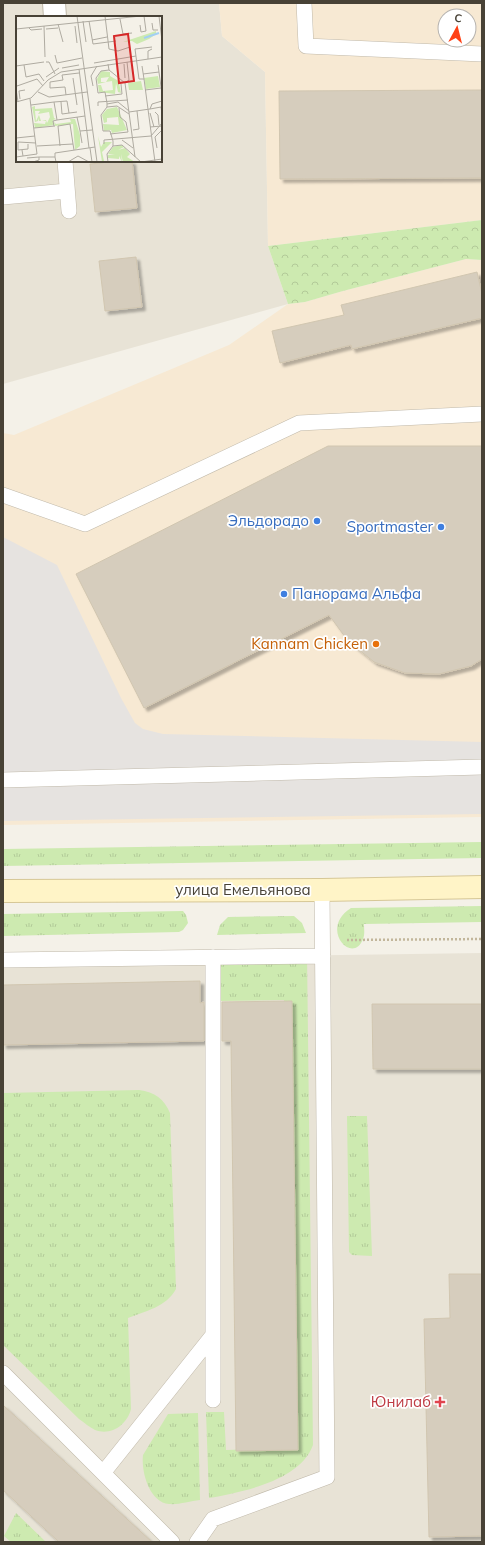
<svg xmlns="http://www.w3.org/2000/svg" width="485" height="1545" viewBox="0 0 485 1545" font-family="Mulish,sans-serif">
  <defs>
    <pattern id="grass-tufts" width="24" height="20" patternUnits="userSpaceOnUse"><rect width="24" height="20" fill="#cdeab0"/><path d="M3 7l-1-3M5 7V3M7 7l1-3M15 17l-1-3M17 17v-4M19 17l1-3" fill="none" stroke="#b2ca98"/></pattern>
    <pattern id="forest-crowns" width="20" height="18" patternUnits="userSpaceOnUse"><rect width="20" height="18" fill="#cdeab0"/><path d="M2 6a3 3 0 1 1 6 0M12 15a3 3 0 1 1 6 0" fill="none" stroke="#b2ca98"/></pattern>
    <filter id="shadow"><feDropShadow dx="3.5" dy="3.5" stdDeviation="1" flood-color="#0004"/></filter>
  </defs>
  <rect width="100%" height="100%" fill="#f4f1e8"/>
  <path fill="#e8e3d6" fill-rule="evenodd" d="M3,3H219L222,36L265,72L268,246L288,304L3,384ZM17,17H161V161H17Z
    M482,953V1542H3V960Z"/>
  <path fill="#f7e9d3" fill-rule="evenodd" d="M219,3H482V220L268,246L265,72L222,36ZM445,16H469V40H445Z
    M466,259L482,260V817L3,825V433L14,435L229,345L288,304L305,302L343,291Z"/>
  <path fill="url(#grass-tufts)" d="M482,842V858L3,866V849Z
    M482,906V922L364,924C364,928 365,935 363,939C353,966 318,929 351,908Z
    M183,911L186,915L188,923L183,930L179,932L3,936V914Z
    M294,916L302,923L306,933L217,935L220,925L228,917Z
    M307,953L313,1445C300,1481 242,1492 209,1498L206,1412H224L226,1450L293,1448L284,1000L219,1001L217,956Z
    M139,1090C155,1092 164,1099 170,1113L176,1289C166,1307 146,1311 128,1318L131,1409C127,1425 111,1436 95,1430C89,1427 85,1423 79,1419L3,1345V1093Z
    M347,1116H367L372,1256L352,1255L349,1252Z
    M198,1413L200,1500C190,1501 178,1505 169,1504C149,1502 141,1471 143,1455L168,1414Z
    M16,1513L46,1542H11L4,1536Z"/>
  <path fill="url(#forest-crowns)" d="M482,220V260L466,259L343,291L305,302L288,304L268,246Z"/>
  <path fill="#e6e3e0" d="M3,537L57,565L121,698L135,723L143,729L163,734L482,742V814L3,821Z"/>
  <path fill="#d6cdbd" stroke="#d1c6b0" filter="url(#shadow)" d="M482,90V178L280,179L279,91Z
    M119,161H132L137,208L95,212L90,164Z
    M136,257L142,307L105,311L99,261Z
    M477,272L482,294V318L352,349L351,345L280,363L272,331L344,315L341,305Z
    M328,446H482V659L471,666L439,674L405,673L374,662L348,641L329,615L144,708L76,574Z
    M200,981V1003L204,1002V1041L3,1045V985Z
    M292,1001L298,1450L236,1451L231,1041H222V1002Z
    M372,1004H482V1069H373Z
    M449,1274H482V1536L429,1537L424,1319L450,1318Z
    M3,1405L152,1542H59L3,1490Z"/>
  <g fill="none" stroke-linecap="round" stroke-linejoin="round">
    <g stroke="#c0b9aa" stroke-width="16">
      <path id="lane" d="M304,3L306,46L482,54
        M65,161L69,211
        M3,197L67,191
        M3,495L85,524L299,423L482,414
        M3,780L482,767
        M3,960L323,956
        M3,1373L172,1542
        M213,1400V957
        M103,1473L213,1335
        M197,1542L213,1519L327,1477L322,890"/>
    </g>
    <g stroke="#c0b9aa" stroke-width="24">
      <path id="street" d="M54,3L55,17"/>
    </g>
    <g stroke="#d6c797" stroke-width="24">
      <path id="secondary" d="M3,891L322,890L482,887"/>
    </g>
    <path stroke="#c2b69b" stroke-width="2.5" stroke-dasharray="2 2" stroke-linecap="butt" d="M347,940L482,939"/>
    <use href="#lane" stroke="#fff" stroke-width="15"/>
    <use href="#street" stroke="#fff" stroke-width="22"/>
    <use href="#secondary" stroke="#fff4c7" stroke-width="22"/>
  </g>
  <g fill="#3f7fe0" stroke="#fff" stroke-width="1.5">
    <circle cx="317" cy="521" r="4"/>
    <circle cx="441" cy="527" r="4"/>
    <circle cx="284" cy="594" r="4"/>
  </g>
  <circle fill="#e8710a" stroke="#fff" stroke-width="1.5" cx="376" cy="644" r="4"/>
  <path fill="#e0444e" stroke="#fff" stroke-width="1.5" d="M438 1396h4v4h4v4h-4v4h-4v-4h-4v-4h4z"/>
  <g text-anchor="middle" stroke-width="3.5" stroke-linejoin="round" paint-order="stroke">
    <g font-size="15" fill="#366cbe" stroke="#fff" text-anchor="end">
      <text x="309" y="526">Эльдорадо</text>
      <text x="433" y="532">Sportmaster</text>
      <text x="292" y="599" text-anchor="start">Панорама Альфа</text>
    </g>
    <g font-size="15" fill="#c56008" stroke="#fff" text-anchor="end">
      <text x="368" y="649">Kannam Chicken</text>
    </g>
    <g font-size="15" fill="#484236" stroke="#fff">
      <text x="243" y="895">улица Емельянова</text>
    </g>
    <g font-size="15" fill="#be3a42" stroke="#fff" text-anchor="end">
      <text x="431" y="1407">Юнилаб</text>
    </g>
  </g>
  <g transform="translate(16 16)">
    <rect width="146" height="146" fill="#f4f1e8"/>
    <path d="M85,55L94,56V60L106,67H103L105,77L102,76L100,67L99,78L83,76L82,69H85L87,75L97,74L96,65L90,66L93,61L85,62V66H90L82,68L81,63ZM19,90V93L36,92L38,102L40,103L37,104L38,109L19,112L18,107L29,108L30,105H26L30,104L31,107L34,101L33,96L22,98L24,95H19L20,105L23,99L25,105H23L22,102V105L19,106L16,91ZM101,91L111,114L96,117L95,114L88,115L87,108L103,109L102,101L91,102V106L88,107L86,99L91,93ZM54,103H59L64,119V130L59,134L57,108L39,110L38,106L40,108L55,106ZM82,120L85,131L88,126H96L86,136L88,145L86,146ZM105,129L108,131L102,134L109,132L114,138L111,141L119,146H107L105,138L106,146L103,140V143L92,142V139L99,138H92L97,131Z" fill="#cdeab0"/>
    <path d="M140,15V18L133,23L121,28L116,25L107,26ZM142,60L144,71L130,73L128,62Z" fill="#cdeab0"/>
    <path d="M125,65L127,74H113L112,67Z" fill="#cdeab0"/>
    <path fill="none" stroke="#a3cff3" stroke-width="2" d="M128,22L143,17"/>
    <path fill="none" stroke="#afaba1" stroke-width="1" d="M61,0L81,146M89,0L93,33L102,35L114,31M143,0L146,25M104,3L107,18L116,17M67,5L70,26M73,5L77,28L100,25M136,7L137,14H142M42,8L47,26M124,9L125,16L130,15L128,0M28,10L29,41M59,10L61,27M13,12L15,14L26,13M0,13L125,0M30,13L42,12M76,24L91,21M136,31L119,33L123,63H128L139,146M39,39L41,47L66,42M132,43V35L136,33M30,46H33L39,58M78,47L120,40M92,48L93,54L85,55L80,62L82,77L89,76L91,87V91L85,99L87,115H94L97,125V130L91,138L92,146M108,48L109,62M8,49L10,61L23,58L28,65M142,49L146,78M0,50L28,46M126,50L128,63M46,52L63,49M63,53L73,132M93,54L109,67L119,141M127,58L143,56M30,61L43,52M57,62L61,89M0,67L1,70L21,63L27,70M109,67L113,64L111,46M77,70L75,60L81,50M0,73L2,86M129,74L145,72M22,76L33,81L71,76M50,79L49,71L34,72V66L47,64L46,59L63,57M89,80L106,78L105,68M4,83L3,75L9,74M0,86L15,82L32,64L45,56L146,41M38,86L51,85L53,97M45,86L46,98L61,96M91,88L102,86L113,95M15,89L38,86L41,104L37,105L38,110M82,90V86L112,84M91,91L101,90L113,98M134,93L145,91L146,98M113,96L134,93L136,88L146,85M134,97L138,111M141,98L139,96L142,99L143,109M61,101L64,115L76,114M41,104L69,100M134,111L146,110M18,112L39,110M117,114L123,113L121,95M64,115L66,127M94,118L112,116L110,106L104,101L103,92M0,122L19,120M106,124L117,132M12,128V133L2,134V126L20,127M88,128V124L135,120L146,107M21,130L57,128L58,134M44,130L42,110L54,108L57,128M97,130L106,129L125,146L146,143M74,132L76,146M141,132L139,121L146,114M7,140L21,138L14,83M0,141L7,140L6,134M39,141V137L79,131M11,142L23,141M17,146L23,144V141H39L40,146M52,146L62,140L73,146"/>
    <path fill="#d62828" fill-opacity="0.15" stroke="#d62828" stroke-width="2" d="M112,18L118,65L103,67L98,20Z"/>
    <rect width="146" height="146" fill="none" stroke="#484236" stroke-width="2"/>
  </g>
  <rect width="485" height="1545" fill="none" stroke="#484236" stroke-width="8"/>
  <g transform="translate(457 28) rotate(7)"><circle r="19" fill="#ffffff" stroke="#b6b3af"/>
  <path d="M0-3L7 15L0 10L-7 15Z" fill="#ff4014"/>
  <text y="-6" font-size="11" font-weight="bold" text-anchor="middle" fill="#484236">С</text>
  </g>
</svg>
